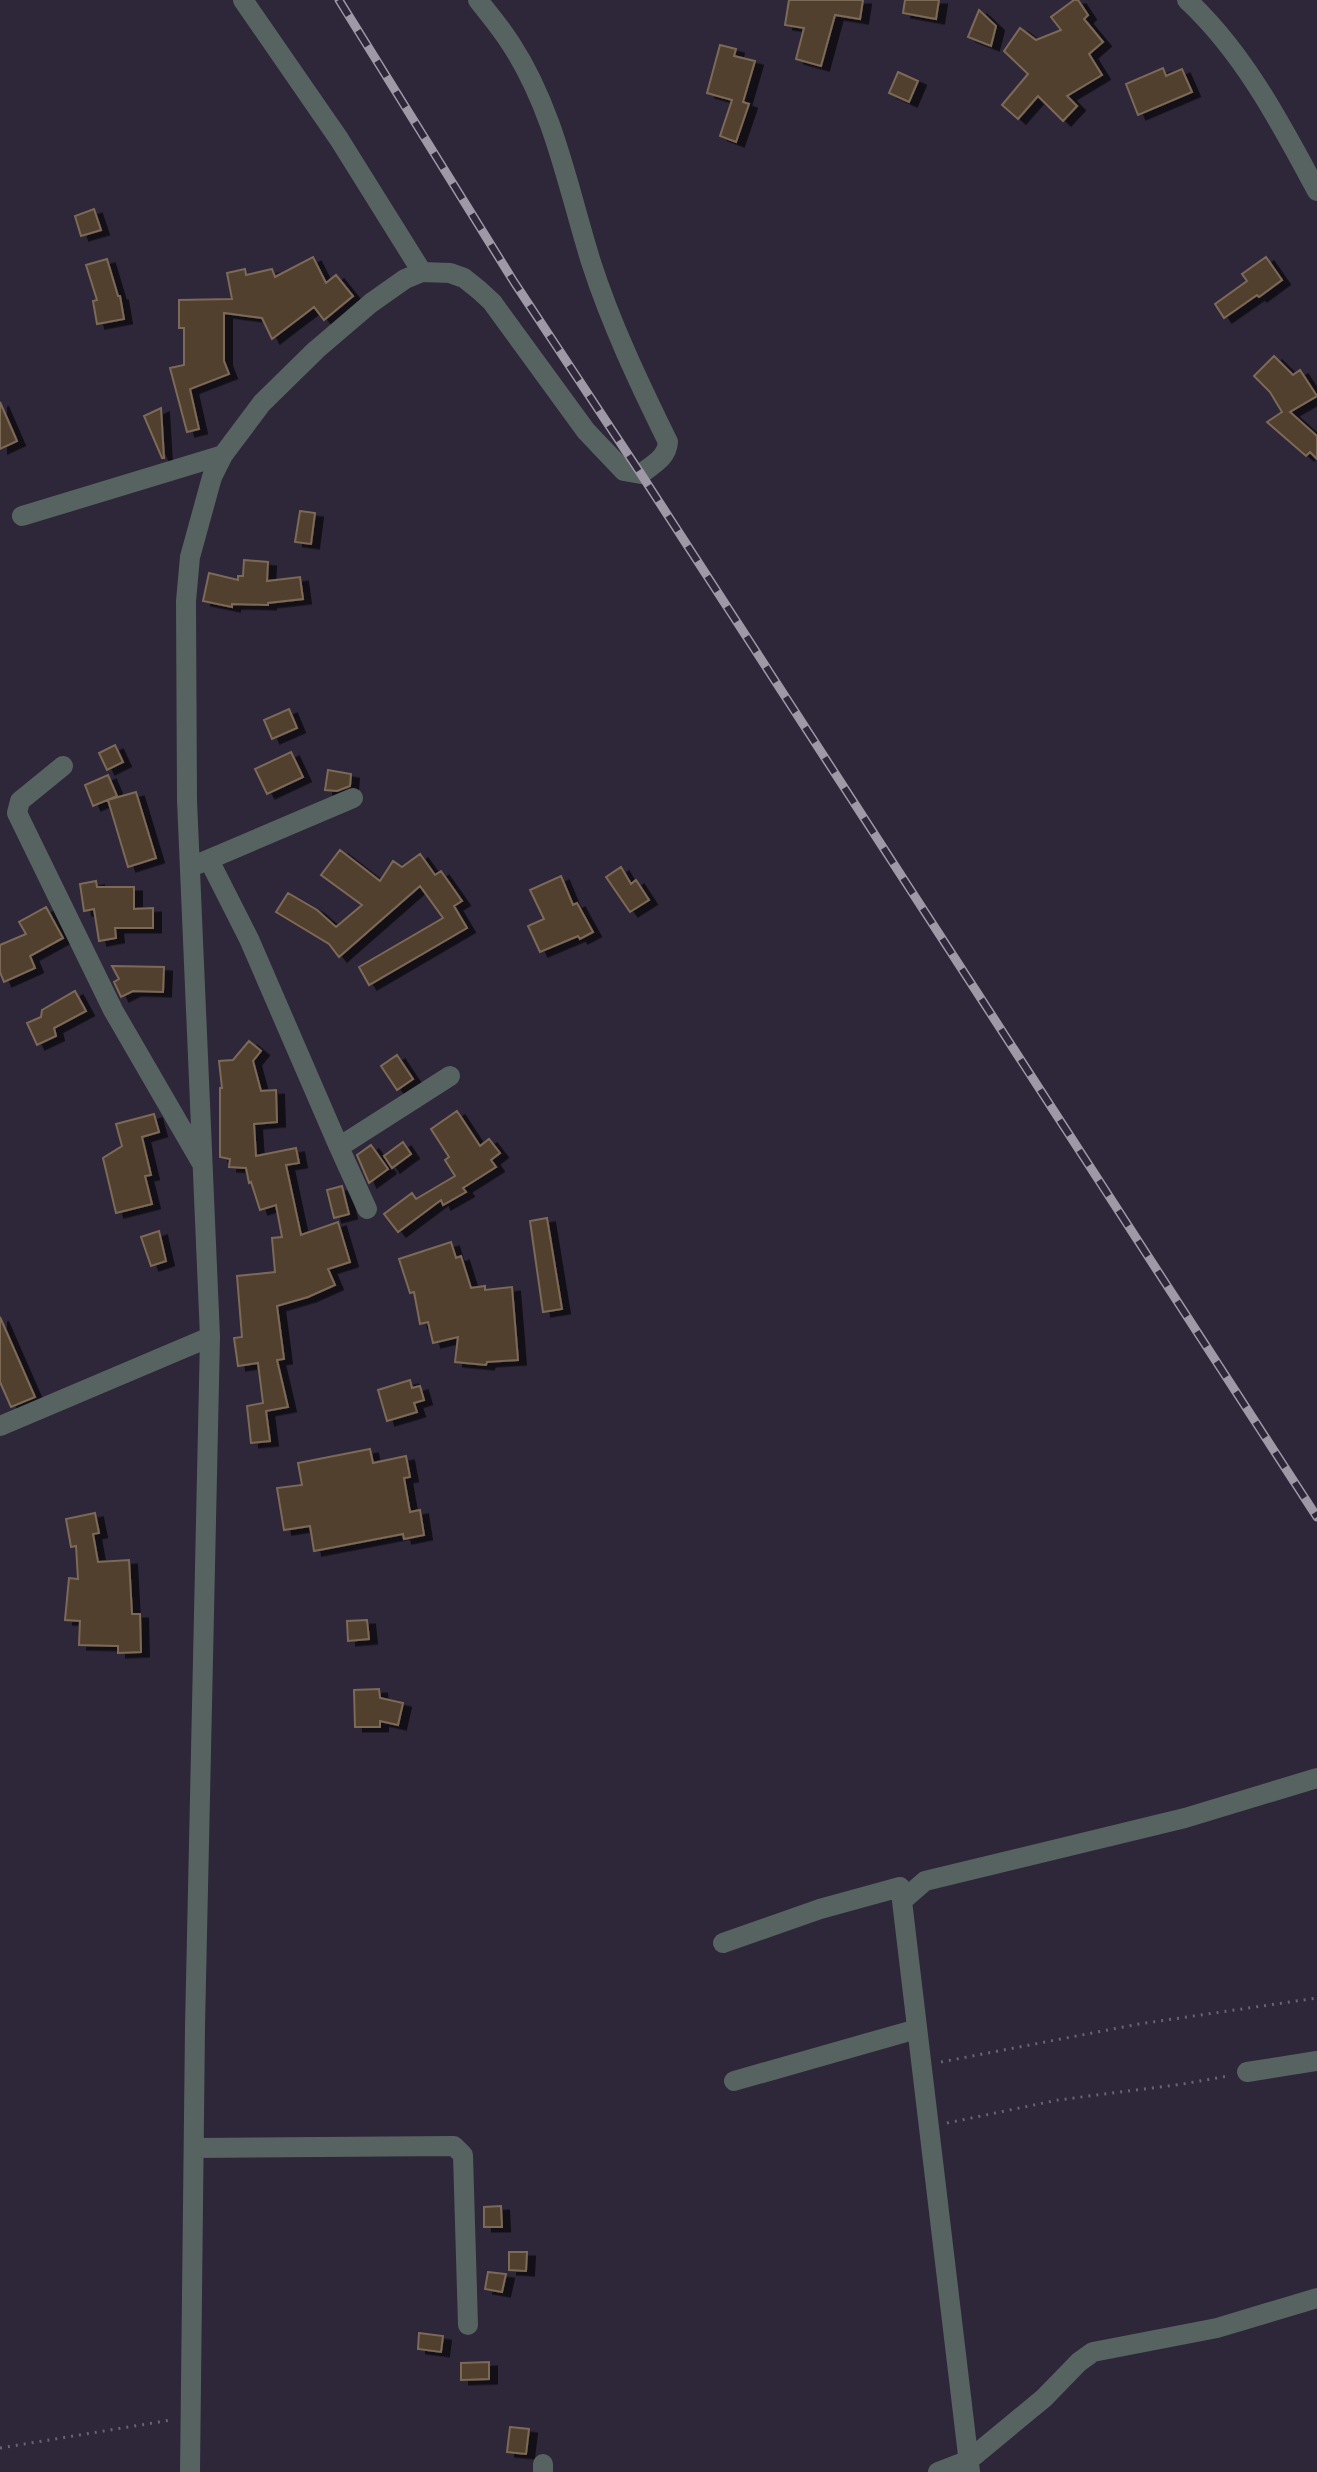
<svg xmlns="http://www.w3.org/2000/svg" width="1317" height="2472" viewBox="0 0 1317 2472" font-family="'Noto Serif',serif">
  <defs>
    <filter id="shadow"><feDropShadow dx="8" dy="4.5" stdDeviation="0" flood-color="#0009"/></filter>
  </defs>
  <rect width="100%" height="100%" fill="#2e2639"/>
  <path fill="#513f2e" stroke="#7c6957" stroke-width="2" filter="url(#shadow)" d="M789,0H863L860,19L835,15L821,66L796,59L804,28L785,25Z
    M905,0H939L936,19L903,13Z
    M1074,0H1078L1088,15L1084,19L1103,42L1089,54L1102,75L1067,96L1077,106L1063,121L1038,96L1018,119L1002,105L1028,74L1004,51L1020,28L1036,40L1061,30L1051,17Z
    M979,10L996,26L991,46L968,37Z
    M720,45L736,49L734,56L755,61L743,102L749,104L736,142L720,136L732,100L707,93Z
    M1163,68L1166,76L1182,69L1192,92L1138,115L1126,84Z
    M898,72L918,81L909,102L889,93Z
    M94,209L101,230L81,236L75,216Z
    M313,257L326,283L336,275L353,296L324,320L314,307L272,339L262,318L224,313V361L229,374L190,389L199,429L187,432L170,368L184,365V328H179V300L232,299L227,273L245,269L246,275L272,269L275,277Z
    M1266,257L1282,280L1259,297L1257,295L1224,318L1215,304L1247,281L1242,274Z
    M107,259L118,296H120L124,319L97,324L93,301L97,300L86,265Z
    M1274,356L1293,375L1300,370L1317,396L1290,412L1317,436V459L1310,452L1306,456L1267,422L1282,412L1270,392L1254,376Z
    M0,402L17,441L0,449Z
    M161,408L164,458H162L144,416Z
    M300,511L315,513L311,544L295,542Z
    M244,560L268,562L267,581L300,577L303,599L268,603V605L232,604V607L203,601L209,573L238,580V576H243Z
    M289,709L297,728L272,739L264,720Z
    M115,745L123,762L107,770L99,753Z
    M291,752L303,777L267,794L255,769Z
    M328,770L351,774L350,786L337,791L325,790Z
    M108,775L117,796L93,806L85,785Z
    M136,792L156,858L128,867L108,800Z
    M340,850L380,881L393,861L402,867L420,854L435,875L441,871L462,901L454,906L467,928L369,985L359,967L443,918L420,886L339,957L329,944L276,912L288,893L317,910L336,927L362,905L321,875Z
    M621,867L631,884L636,880L649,900L630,912L606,877Z
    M561,876L573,905L577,903L593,932L580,939L578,936L540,952L528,926L544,919L530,890Z
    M96,881L97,887H134V909L153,908V928H115L116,938L99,941L94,909L84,911L80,884Z
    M46,907L63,938L30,956L35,968L4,982L0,972V945L26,934L19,922Z
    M112,966L164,967L163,992L133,991L121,997L114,982L119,979Z
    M75,991L86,1011L54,1028L56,1036L37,1045L27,1023L41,1017L42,1010Z
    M249,1041L261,1051L253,1061L261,1091L276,1090L277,1122L254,1124L256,1156L296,1148L299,1163L286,1165L301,1235L338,1222L350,1262L328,1269L335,1285L308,1297L277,1306L284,1359L277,1360L288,1407L266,1411L270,1441L251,1443L247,1406L263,1403L258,1363L238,1366L234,1338L242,1337L237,1276L275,1272L272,1238L282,1237L276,1205L260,1210L251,1182L249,1183L246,1168L229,1167L230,1159L220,1157V1088H222L219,1061L233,1060Z
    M397,1055L413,1079L397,1090L381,1066Z
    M457,1111L480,1146L489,1139L500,1153L491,1160L496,1167L463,1188L466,1192L443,1205L441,1200L398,1232L384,1214L412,1193L416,1199L455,1176L445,1160L449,1157L431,1129Z
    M154,1114L159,1132L142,1137L151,1175L145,1176L152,1204L116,1213L103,1158L122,1146L116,1124Z
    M403,1142L411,1154L392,1168L384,1156Z
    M371,1145L388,1169L369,1183L357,1155Z
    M342,1186L349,1214L334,1218L327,1190Z
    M547,1218L562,1309L543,1312L530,1221Z
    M159,1231L166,1261L151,1266L141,1237Z
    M451,1242L456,1258L461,1256L471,1288L485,1286V1290L512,1287L518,1360L487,1362L486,1365L455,1362L458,1337L433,1343L428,1322L420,1324L414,1292L410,1293L399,1259Z
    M0,1317L35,1397L11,1407L0,1382Z
    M410,1380L412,1388L420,1386L424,1400L414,1403L417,1412L387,1421L378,1390Z
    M370,1449L373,1463L406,1456L410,1477L404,1478L410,1512L420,1510L424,1535L404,1539L403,1534L314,1551L310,1526L284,1530L277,1488L302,1485L298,1463Z
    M95,1513L99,1533L93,1534L98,1562L129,1560L132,1614H140L141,1652L118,1653V1646L79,1645L80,1621L65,1620L69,1578L78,1579L76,1546L71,1547L66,1519Z
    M367,1620L369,1639L348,1641L347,1621Z
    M379,1689L380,1698L403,1703L398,1725L380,1721V1727H355L354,1690Z
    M501,2206L502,2227H484V2207Z
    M509,2252H527L526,2271L509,2270Z
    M488,2272L506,2274L502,2292L485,2289Z
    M419,2333L443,2336L441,2352L418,2349Z
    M489,2362V2379L461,2380V2363Z
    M510,2427L529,2429L526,2454L507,2452Z"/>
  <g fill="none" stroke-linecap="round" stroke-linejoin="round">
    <path stroke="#6a6374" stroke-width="3" stroke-dasharray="2 6" stroke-linecap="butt" d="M941,2062L1139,2024L1317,1998
      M947,2123L1058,2100L1183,2084L1228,2076
      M0,2448L171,2420"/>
    <path stroke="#566360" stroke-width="20" d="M243,0L339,139L422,272
      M1187,0C1244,53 1281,124 1317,191
      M22,516L223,455
      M63,766L20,801L17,813L113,1010L201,1162
      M209,860L249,939L339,1147L450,1076
      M198,864L353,798
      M339,1147L367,1209
      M0,1426L210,1337
      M902,1901L970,2472
      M723,1943L820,1909L900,1887L902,1901L925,1881L1185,1818L1317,1778
      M1247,2072L1317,2061
      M734,2081L917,2029
      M194,2148L454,2146L463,2155L468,2325
      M543,2464V2472
      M190,2472L195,2027L210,1337L187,800L186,601L190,557L212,477L223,455L262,403L316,350L371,303L405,279L422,272L450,273L464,278L479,290L492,302L586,431L624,471L641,474C653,464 667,458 668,442C639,383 611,324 591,262C568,188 554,110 511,44C501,28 489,14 478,0
      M938,2472L969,2460L1044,2398L1079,2362L1093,2352L1217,2328L1317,2298"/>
    <g stroke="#9e98a7" stroke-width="9">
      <path id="rail" d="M339,0L514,282L641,474L1317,1517"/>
    </g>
    <use href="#rail" stroke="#2e2639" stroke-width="6" stroke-dasharray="18" stroke-linecap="butt"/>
  </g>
</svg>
